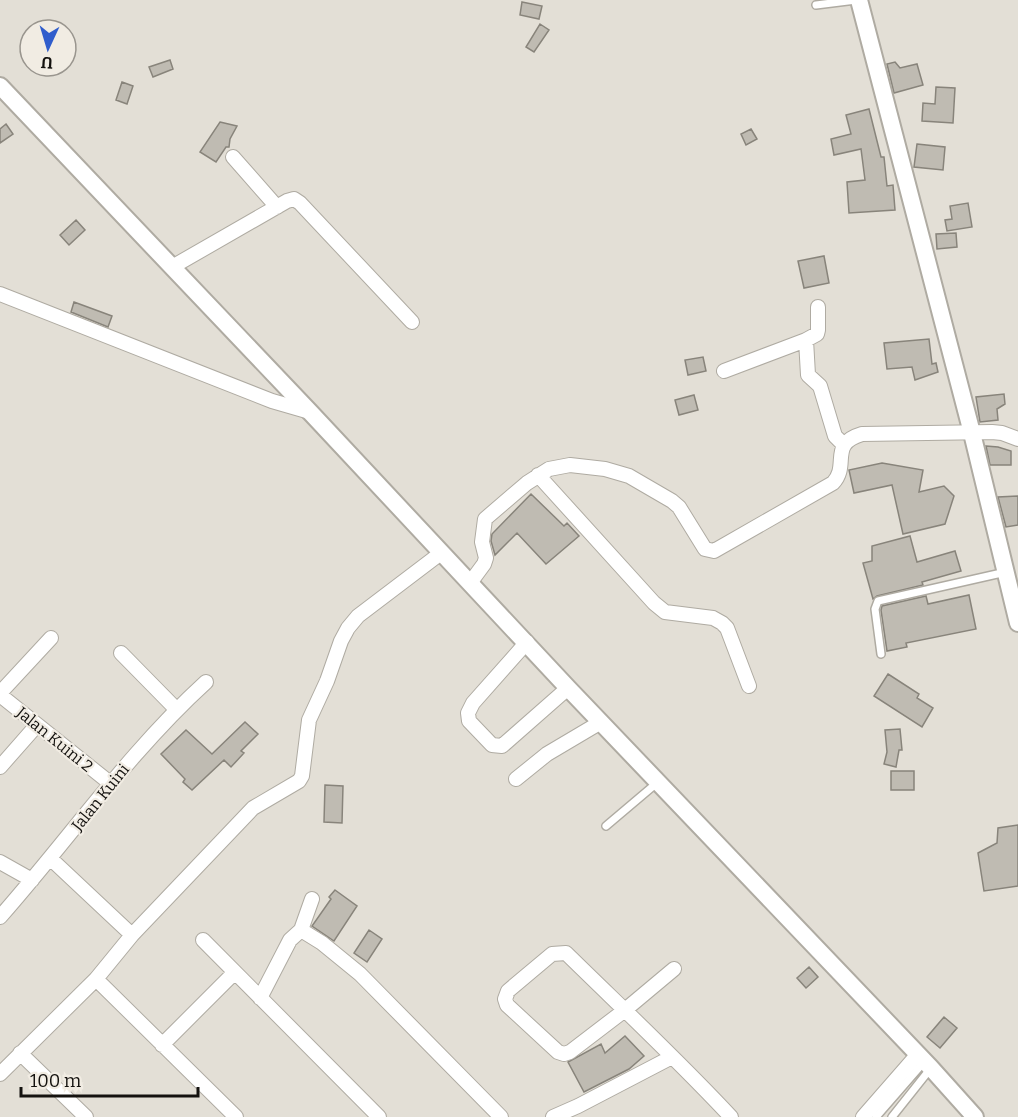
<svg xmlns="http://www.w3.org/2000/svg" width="1018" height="1117" viewBox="0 0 1018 1117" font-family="Bitter,serif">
  <rect width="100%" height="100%" fill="#e3dfd6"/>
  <path fill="#bfbbb2" stroke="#88847b" stroke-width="1.5" d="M522,2L542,6L539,19L520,15Z
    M540,24L549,30L534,52L526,47Z
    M170,60L173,69L153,77L149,67Z
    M895,62L900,68L917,64L923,85L894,93L887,64Z
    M122,82L133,86L127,104L116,100Z
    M936,87L955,88L953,123L922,121L923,103L935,104Z
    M869,109L881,157H884L887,186L893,185L895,210L849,213L847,182L865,180L861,149L834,155L831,139L851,134L846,115Z
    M220,122L237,126L230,139L229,147H226L216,162L200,152Z
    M6,124L13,134L0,143V129Z
    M751,129L757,139L746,145L741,134Z
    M917,144L945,147L943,170L914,167Z
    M968,203L972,227L947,231L945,220L952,219L950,206Z
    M76,220L85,230L69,245L60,235Z
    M956,233L957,247L937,249L936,234Z
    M824,256L829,283L804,288L798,261Z
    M74,302L112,316L108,327L71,312Z
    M929,339L932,364L936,363L938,372L915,380L912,367L887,369L884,343Z
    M703,357L706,371L688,375L685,360Z
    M1004,394L1005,404L997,409L998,420L980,422L976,397Z
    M694,395L698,410L679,415L675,400Z
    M986,446L998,447L1011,451V465H990Z
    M882,463L923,470L919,492L944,486L954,496L945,524L903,534L892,485L854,493L849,470Z
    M531,494L564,526L567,523L579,536L546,564L517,533L495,555L491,541L492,534Z
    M1018,496V525L1006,527L998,497Z
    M910,536L917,562L955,551L961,571L922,582L923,585L877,596L873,599L863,563L872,561V546Z
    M969,595L976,629L906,643L907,647L887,651L881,610L882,606L926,596L928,604Z
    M888,674L919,694L917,698L933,708L922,727L874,696Z
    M245,722L258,734L241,751L244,753L231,767L224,760L192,790L183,782L185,779L161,754L186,730L212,754Z
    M900,729L902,750H899L896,767L884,764L887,752L885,730Z
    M891,771H914V790H891Z
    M325,785L343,786L342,823L324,822Z
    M1018,825V886L984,891L978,853L997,843L998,828Z
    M335,890L357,906L334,941L312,926L331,899L329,897Z
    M369,930L382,939L367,962L354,953Z
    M809,967L818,977L806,988L797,978Z
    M944,1017L957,1028L940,1048L927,1037Z
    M625,1036L644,1056L629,1069L584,1092L568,1062L601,1044L605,1053Z"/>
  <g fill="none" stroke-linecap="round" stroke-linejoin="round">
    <g stroke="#afaba2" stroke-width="10">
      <path id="service" d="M816,5L856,0
        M881,654L875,609L878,601L1006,572
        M606,826L658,782
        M876,1117L924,1062
        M892,1117L931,1068"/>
    </g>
    <g stroke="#afaba2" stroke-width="16">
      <path id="minor" d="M233,157L277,207
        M172,267L287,201L294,199L300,203L412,322
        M0,294L272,401L310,412
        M818,307V330L817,334L806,340L808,375L820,386L835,436L844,445
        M724,371L806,340
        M538,475L654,603L665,612L713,618L722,623L727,628L749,686
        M470,583L484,564L486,558L482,542L485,519L527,483L549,469L570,465L605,469L629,476L672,501L679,507L705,549L714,551L833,483C850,465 828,444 862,434L992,432L1002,433L1018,439
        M527,642L473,703L468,713L469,721L492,745L502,746L568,688
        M121,653L176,709
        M0,693L51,638
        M0,695L110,783
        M0,767L37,725
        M516,779L547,754L601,722
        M51,859L132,935
        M0,862L32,880
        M0,917C69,839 129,752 206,682
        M301,930L322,943L360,974L501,1117
        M203,940L379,1117
        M674,969L625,1010L570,1052L564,1054L558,1052L507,1005L505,999L508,991L552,954L566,953C621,1007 678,1060 731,1117
        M96,979L236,1117
        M260,998L290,940L301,930L312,899
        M162,1045L234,973
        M20,1053L86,1117
        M0,1074L96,979L132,935L253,808L299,781L302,776L309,720L327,681L341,641L348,628L358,616L441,553
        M553,1117L578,1106L672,1057
        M863,1117L918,1054"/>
    </g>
    <g stroke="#afaba2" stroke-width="20">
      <path id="tertiary" d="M859,0L972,433L1018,623
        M0,86L310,412L568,688L931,1068L975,1117"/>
    </g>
    <use href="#service" stroke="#fff" stroke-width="7"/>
    <use href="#minor" stroke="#fff" stroke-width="14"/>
    <use href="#tertiary" stroke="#fff" stroke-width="16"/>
  </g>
  <g text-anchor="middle" stroke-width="4.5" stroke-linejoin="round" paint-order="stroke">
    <g font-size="16" fill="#14120f" stroke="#f1ece3">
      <text transform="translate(55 739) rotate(39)" y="6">Jalan Kuini 2</text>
      <text transform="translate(100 797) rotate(-51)" y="6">Jalan Kuini</text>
    </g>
  </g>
  <g transform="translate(48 48) rotate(184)"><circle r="28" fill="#f1ece3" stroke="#99958e" stroke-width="1.5"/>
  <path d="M0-4.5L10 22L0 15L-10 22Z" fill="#305dcc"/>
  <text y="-9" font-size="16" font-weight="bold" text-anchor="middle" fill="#14120f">U</text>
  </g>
  <path d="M21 1087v9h177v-9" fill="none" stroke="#14120f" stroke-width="3"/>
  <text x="30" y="1087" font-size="18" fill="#14120f" stroke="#f1ece3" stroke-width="4.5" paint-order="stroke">100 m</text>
</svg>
